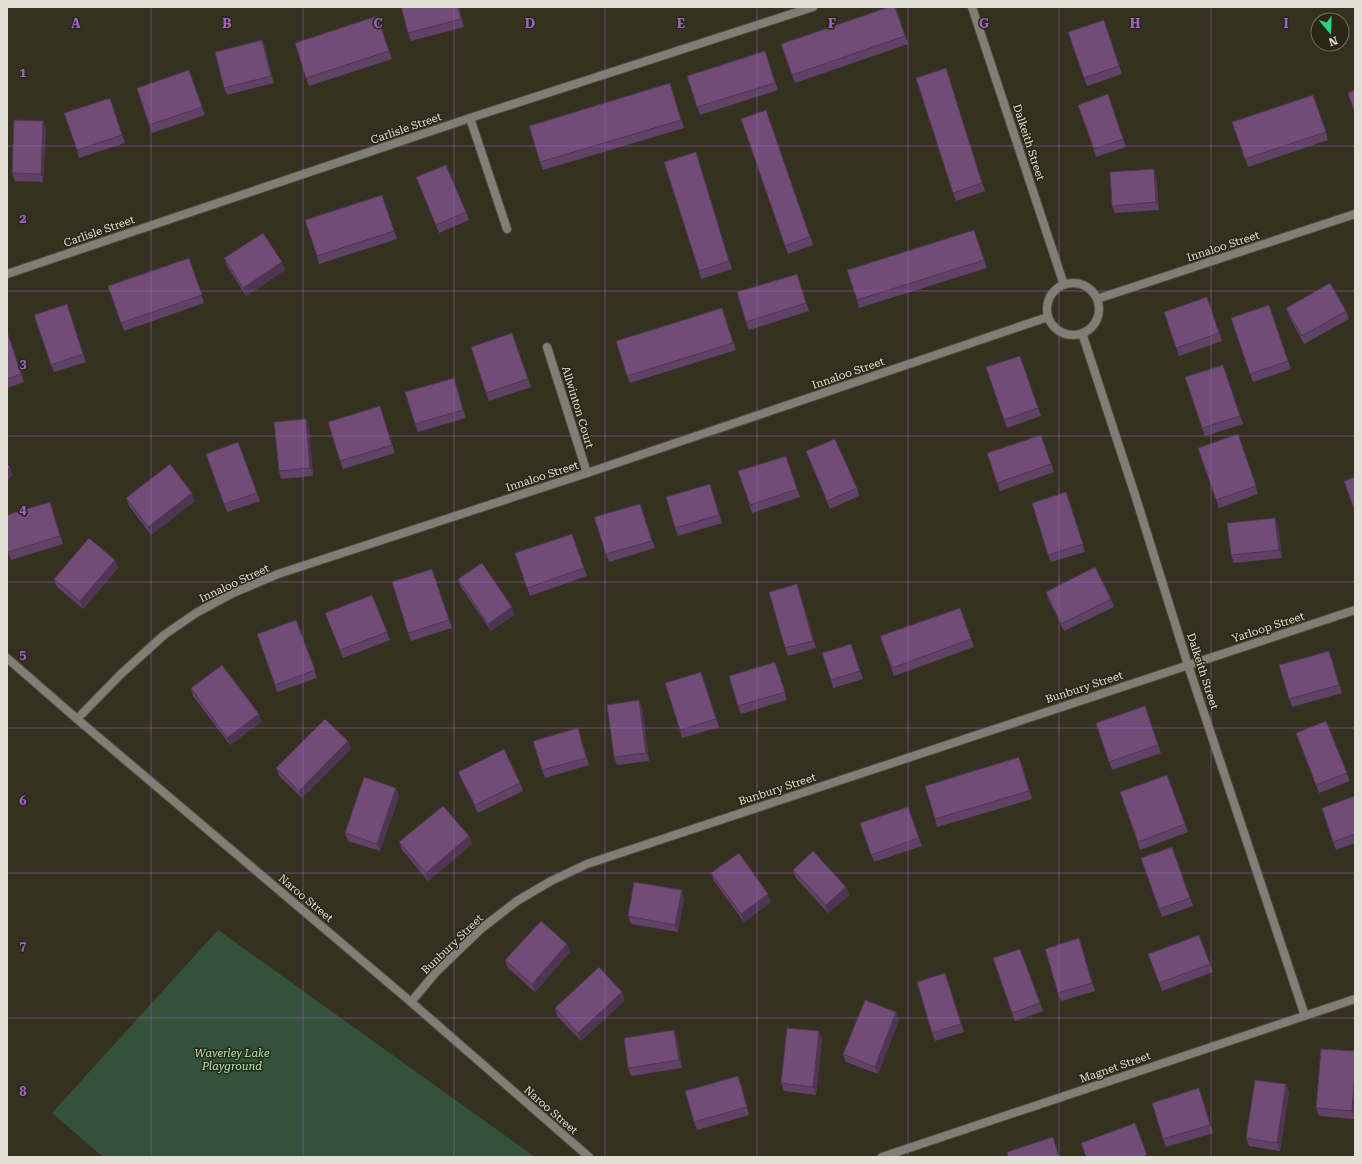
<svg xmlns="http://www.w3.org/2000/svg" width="1362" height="1164" viewBox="0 0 1362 1164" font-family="'Roboto Serif',serif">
  <rect width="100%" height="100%" fill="#353120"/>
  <path fill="#345139" d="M218,930L535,1157H103L52,1113Z"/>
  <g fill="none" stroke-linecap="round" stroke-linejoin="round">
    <g stroke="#514d3d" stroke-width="10">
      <path id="service" d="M470,118L507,229
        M547,347L587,473"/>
    </g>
    <g stroke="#514d3d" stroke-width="10">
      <path id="minor" d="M972,7L1064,285
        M7,274L470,118L813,7
        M1047 309a26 26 0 1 1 52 0a26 26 0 1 1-52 0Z
        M1097,299L1355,214
        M1082,333L1136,498L1188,665L1305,1016
        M77,719L121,674L164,635L196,613L233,593L278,574L587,473L1048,317
        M411,1002L437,971L482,928L517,901L551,881L587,864L1355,610
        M882,1157L1355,999"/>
    </g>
    <g stroke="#514d3d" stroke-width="10">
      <path id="tertiary" d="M7,658L77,719L411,1002L589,1157"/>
    </g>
    <use href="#service" stroke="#817e76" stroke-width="8"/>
    <use href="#minor" stroke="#817e76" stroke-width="8"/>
    <use href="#tertiary" stroke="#817e76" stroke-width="8"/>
  </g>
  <path fill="#614165" d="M459,7L464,27L411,41L408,33Z
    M896,7L908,44L795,83L781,44Z
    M1104,20L1122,74L1087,86L1068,32Z
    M380,24L392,59L309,86L306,78Z
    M262,40L265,48L274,83L227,95L224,88Z
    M765,51L778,90L700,115L697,107Z
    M189,70L205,115L152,133L137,88Z
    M948,76L985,191L956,201L953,193Z
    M670,83L684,128L543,170L540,162Z
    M1108,94L1126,147L1096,157L1078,105Z
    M1313,95L1328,140L1248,167L1232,122Z
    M110,98L125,143L79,158L77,150Z
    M766,110L813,245L788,254L741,119Z
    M43,121L46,129L43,182L15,181L12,173Z
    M698,160L732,269L701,279L699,271Z
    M416,177L466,212L469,220L439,233Z
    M1156,177L1159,210L1115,213L1112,206Z
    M385,203L397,239L319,264L317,256Z
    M977,238L987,268L859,308L857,300Z
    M189,258L204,303L124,331L108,286Z
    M224,258L285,270L246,296L227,266Z
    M797,274L809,311L749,330L746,322Z
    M1207,297L1222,341L1179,356L1164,312Z
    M67,304L86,362L54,372L51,365Z
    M1269,305L1291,369L1253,382L1231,318Z
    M722,308L736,350L630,383L627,376Z
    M1286,308L1346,311L1349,319L1304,344L1289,316Z
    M7,330L24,382L7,388Z
    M512,333L531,387L489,401L486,393Z
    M1020,356L1041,416L1007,428L986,367Z
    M1226,373L1243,424L1205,436L1202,428Z
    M454,378L466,418L418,432L415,424Z
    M382,414L395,453L343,469L340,461Z
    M309,427L313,476L281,479L279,471Z
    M1238,434L1258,494L1219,508L1198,448Z
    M1041,435L1054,472L1000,491L987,453Z
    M238,442L260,501L227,512L206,454Z
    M806,451L857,488L859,496L830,509Z
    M786,456L800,497L752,513L738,471Z
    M710,484L722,523L678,536L675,528Z
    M126,498L195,501L151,535L129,506Z
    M1069,500L1085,552L1051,562L1048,555Z
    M640,504L655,548L609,562L606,554Z
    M52,509L63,544L11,560L7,550Z
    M1278,525L1282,558L1234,563L1231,555Z
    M572,534L587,576L530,596L515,553Z
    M115,560L118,568L83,609L57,587L54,579Z
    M432,569L452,628L411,641L408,633Z
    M458,579L512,607L514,615L491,631L461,587Z
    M797,584L816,648L788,656L785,648Z
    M1046,592L1111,599L1114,607L1064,631L1048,599Z
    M960,608L974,647L894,676L880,636Z
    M325,613L387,632L390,640L343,658Z
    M296,620L317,678L277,692L275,685Z
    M851,644L863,679L833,688L831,680Z
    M1332,659L1342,693L1292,707L1289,699Z
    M778,670L787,700L741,714L738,706Z
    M704,680L719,727L682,738L680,730Z
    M191,688L259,714L261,722L230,745L193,696Z
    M639,700L642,708L649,761L617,765L614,757Z
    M1145,706L1161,753L1112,770L1096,723Z
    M1326,721L1350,781L1319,793L1296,733Z
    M580,736L589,765L545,778L542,770Z
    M348,741L351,749L302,798L279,776L276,768Z
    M1022,765L1032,799L937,827L935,819Z
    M458,772L520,783L523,791L478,813L461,779Z
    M1167,775L1188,832L1140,850L1120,792Z
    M399,796L380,851L348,841L345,833Z
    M1355,796V843L1336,850L1333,842Z
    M908,807L922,846L874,862L860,823Z
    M469,836L472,844L428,881L402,850L399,842Z
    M1172,847L1193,906L1162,917L1141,858Z
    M793,870L846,887L849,895L828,913L796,878Z
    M711,873L771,902L744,922L714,881Z
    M684,898L678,932L631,924L628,916Z
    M1199,935L1213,972L1162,991L1148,954Z
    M1079,938L1095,991L1061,1001L1058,993Z
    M567,944L570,952L535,992L508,968L505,960Z
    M1020,949L1043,1011L1015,1021L1012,1013Z
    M948,981L964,1032L935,1041L932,1033Z
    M625,1000L581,1041L557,1016L555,1008Z
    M899,1020L878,1074L846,1062L843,1054Z
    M819,1031L822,1039L816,1095L784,1091L781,1083Z
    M677,1038L682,1068L631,1076L628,1068Z
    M1355,1051L1354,1119L1319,1116L1316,1108Z
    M741,1084L749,1115L697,1130L694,1122Z
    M1286,1084L1289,1092L1280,1151L1249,1146L1246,1138Z
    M1202,1096L1213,1133L1166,1147L1163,1139Z"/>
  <path fill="#4f3553" d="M458,7H459L464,27L461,19Z
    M262,40L265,48L274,83L271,76Z
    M43,121L46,129L43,182L41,174Z
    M1154,169L1156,177L1159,210L1156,202Z
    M282,262L285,270L246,296L243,288Z
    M454,378L457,386L466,418L463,410Z
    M306,419L309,427L313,476L310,468Z
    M10,467L13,475L7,481V470Z
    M710,484L713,492L722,523L719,515Z
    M192,493L195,501L151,535L148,527Z
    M640,504L643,511L655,548L652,541Z
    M1275,518L1278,525L1282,558L1279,550Z
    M115,560L118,568L83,609L80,601Z
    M797,584L800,592L816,648L813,641Z
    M512,607L514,615L491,631L488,624Z
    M1329,651L1332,659L1342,693L1339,685Z
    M639,700L642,708L649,761L646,753Z
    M259,714L261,722L230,745L227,738Z
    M578,728L580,736L589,765L586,758Z
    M348,741L351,749L302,798L299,791Z
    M396,788L399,796L380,851L377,844Z
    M469,836L472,844L428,881L426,873Z
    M846,887L849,895L828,913L826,905Z
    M682,890L684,898L678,932L675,925Z
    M768,894L771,902L744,922L741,914Z
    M567,944L570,952L535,992L532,984Z
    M945,973L948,981L964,1032L961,1024Z
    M622,992L625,1000L581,1041L578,1033Z
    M896,1012L899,1020L878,1074L875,1067Z
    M674,1030L677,1038L682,1068L679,1060Z
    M819,1031L822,1039L816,1095L813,1087Z
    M1355,1070V1112L1354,1119L1352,1111Z
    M1286,1084L1289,1092L1280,1151L1277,1143Z
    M1199,1088L1202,1096L1213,1133L1210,1125Z"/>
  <path fill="#714c76" stroke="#4f3553" d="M401,7H458L461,19L408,33Z
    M889,7H895L905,36L792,75L781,44Z
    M377,16L389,51L306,78L295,43Z
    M1104,20L1119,66L1084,78L1068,32Z
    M262,40L271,76L224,88L215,52Z
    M765,51L775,83L697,107L687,76Z
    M946,68L982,183L953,193L916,78Z
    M189,70L202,107L149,125L137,88Z
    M670,83L681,120L540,162L529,126Z
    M1355,90V114L1348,93Z
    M1108,94L1123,139L1094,149L1078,105Z
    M1313,95L1326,132L1245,159L1232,122Z
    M110,98L122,135L77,150L64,113Z
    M766,110L810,237L785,246L741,119Z
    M14,120L43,121L41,174L12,173Z
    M696,152L729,261L699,271L664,162Z
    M446,165L466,212L436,225L416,177Z
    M1154,169L1156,202L1112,206L1110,172Z
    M382,195L394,231L317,256L305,220Z
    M974,230L984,260L857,300L847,270Z
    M263,233L282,262L243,288L224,258Z
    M189,258L202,295L121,323L108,286Z
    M797,274L806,303L746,322L737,292Z
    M1330,283L1346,311L1302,336L1286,308Z
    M1207,297L1219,333L1176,348L1164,312Z
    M67,304L83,354L51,365L34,315Z
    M1269,305L1288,361L1250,374L1231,318Z
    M722,308L733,343L627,376L616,341Z
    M7,331L21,374L7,379Z
    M512,333L528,379L486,393L471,347Z
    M1020,356L1038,408L1004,420L986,367Z
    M1223,365L1240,416L1202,428L1185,377Z
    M454,378L463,410L415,424L405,392Z
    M380,406L392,445L340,461L328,422Z
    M306,419L310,468L279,471L274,422Z
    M1238,434L1256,486L1216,500L1198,448Z
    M1041,435L1051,464L997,483L987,453Z
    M835,439L857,488L827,501L806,451Z
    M238,442L257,493L224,504L206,454Z
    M786,456L797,489L750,505L738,471Z
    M7,464L10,467L7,470Z
    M170,464L192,493L148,527L126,498Z
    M1355,477V512L1344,481Z
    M710,484L719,515L675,528L666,497Z
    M1066,492L1083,544L1048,555L1032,503Z
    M50,502L60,536L8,552L7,550V515Z
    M640,504L652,541L606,554L594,517Z
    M1275,518L1279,550L1231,555L1227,523Z
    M572,534L584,568L527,588L515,553Z
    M89,538L115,560L80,601L54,579Z
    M482,563L512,607L488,624L458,579Z
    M1095,567L1111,599L1061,624L1046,592Z
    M432,569L449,620L408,633L392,582Z
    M797,584L813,641L785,648L769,592Z
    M372,595L387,632L340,650L325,613Z
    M960,608L971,639L892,668L880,636Z
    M296,620L315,670L275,685L257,634Z
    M851,644L860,671L831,680L822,653Z
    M1329,651L1339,685L1289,699L1279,665Z
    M775,662L785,692L738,706L729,676Z
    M222,665L259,714L227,738L191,688Z
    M701,672L716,719L680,730L665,683Z
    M639,700L646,753L614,757L607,705Z
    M1145,706L1158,745L1109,762L1096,723Z
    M325,719L348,741L299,791L276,768Z
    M1326,721L1347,773L1316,785L1296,733Z
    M578,728L586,758L542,770L533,741Z
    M504,749L520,783L475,805L458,772Z
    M1019,757L1029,791L935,819L925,786Z
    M1167,775L1185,824L1138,842L1120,792Z
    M364,777L396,788L377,844L345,833Z
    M1355,796V834L1333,842L1322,808Z
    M443,806L469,836L426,873L399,842Z
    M908,807L919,838L871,855L860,823Z
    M1172,847L1190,898L1159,909L1141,858Z
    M813,851L846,887L826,905L793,870Z
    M739,853L768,894L741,914L711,873Z
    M634,882L682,890L675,925L628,916Z
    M541,921L567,944L532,984L505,960Z
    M1199,935L1210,964L1159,983L1148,954Z
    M1079,938L1092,983L1058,993L1045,949Z
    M1020,949L1040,1003L1012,1013L993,958Z
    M599,967L622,992L578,1033L555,1008Z
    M945,973L961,1024L932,1033L917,982Z
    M865,1000L896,1012L875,1067L843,1054Z
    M787,1028L819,1031L813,1087L781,1083Z
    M674,1030L679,1060L628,1068L624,1038Z
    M1321,1049L1355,1051V1070L1352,1111L1316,1108Z
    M738,1076L747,1107L694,1122L685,1091Z
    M1255,1080L1286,1084L1277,1143L1246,1138Z
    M1199,1088L1210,1125L1163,1139L1152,1103Z
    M1135,1123L1147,1155L1142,1157H1086L1081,1143Z
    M1053,1137L1059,1157H1008L1007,1152Z"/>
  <path fill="none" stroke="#9a62c6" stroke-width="1" stroke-opacity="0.55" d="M151,7V1157M303,7V1157M454,7V1157M605,7V1157M757,7V1157M908,7V1157M1059,7V1157M1211,7V1157M7,146H1355M7,291H1355M7,436H1355M7,582H1355M7,728H1355M7,873H1355M7,1018H1355"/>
  <g text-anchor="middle" stroke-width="3" stroke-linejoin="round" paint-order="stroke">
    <g font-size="11" fill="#e2dfd5" stroke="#2b2716">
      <text transform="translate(406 128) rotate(-19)" y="4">Carlisle Street</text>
      <text transform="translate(1029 142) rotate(72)" y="4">Dalkeith Street</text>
      <text transform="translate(99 231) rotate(-19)" y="4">Carlisle Street</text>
      <text transform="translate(1223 246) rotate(-18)" y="4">Innaloo Street</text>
      <text transform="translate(848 373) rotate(-19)" y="4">Innaloo Street</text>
      <text transform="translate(578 407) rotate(73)" y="4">Allwinton Court</text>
      <text transform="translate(542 476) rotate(-18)" y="4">Innaloo Street</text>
      <text transform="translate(234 583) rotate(-25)" y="4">Innaloo Street</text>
      <text transform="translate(1268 627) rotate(-18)" y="4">Yarloop Street</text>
      <text transform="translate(1203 671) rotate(72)" y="4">Dalkeith Street</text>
      <text transform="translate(1084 687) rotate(-18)" y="4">Bunbury Street</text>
      <text transform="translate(777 789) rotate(-18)" y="4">Bunbury Street</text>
      <text transform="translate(306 898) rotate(40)" y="4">Naroo Street</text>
      <text transform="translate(452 944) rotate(-44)" y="4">Bunbury Street</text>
      <text transform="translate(1115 1067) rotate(-19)" y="4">Magnet Street</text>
      <text transform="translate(551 1110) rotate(41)" y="4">Naroo Street</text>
    </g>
    <g font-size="11" font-style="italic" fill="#a7f0b3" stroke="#2b2716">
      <text x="232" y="1057">Waverley Lake<tspan x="232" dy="13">Playground</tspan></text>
    </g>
  </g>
  <g font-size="13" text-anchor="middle" font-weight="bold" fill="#9a62c6" stroke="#2b2716" stroke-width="3" stroke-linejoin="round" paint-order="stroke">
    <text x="76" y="28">A</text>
    <text x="227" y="28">B</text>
    <text x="378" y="28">C</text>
    <text x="530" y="28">D</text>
    <text x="681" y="28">E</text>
    <text x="832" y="28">F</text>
    <text x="984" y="28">G</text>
    <text x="1135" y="28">H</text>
    <text x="1286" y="28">I</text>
    <text x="23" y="77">1</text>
    <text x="23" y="223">2</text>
    <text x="23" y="368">3</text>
    <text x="23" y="514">4</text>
    <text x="23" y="659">5</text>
    <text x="23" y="805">6</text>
    <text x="23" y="950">7</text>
    <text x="23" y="1096">8</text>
  </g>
  <rect width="1362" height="1164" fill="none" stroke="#e2dfd5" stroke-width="16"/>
  <g transform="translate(1330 32) rotate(161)"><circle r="19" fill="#2b2716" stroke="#747162"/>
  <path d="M0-3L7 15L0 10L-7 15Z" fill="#25d886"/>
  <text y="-6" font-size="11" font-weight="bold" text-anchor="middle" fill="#e2dfd5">N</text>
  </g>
</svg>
